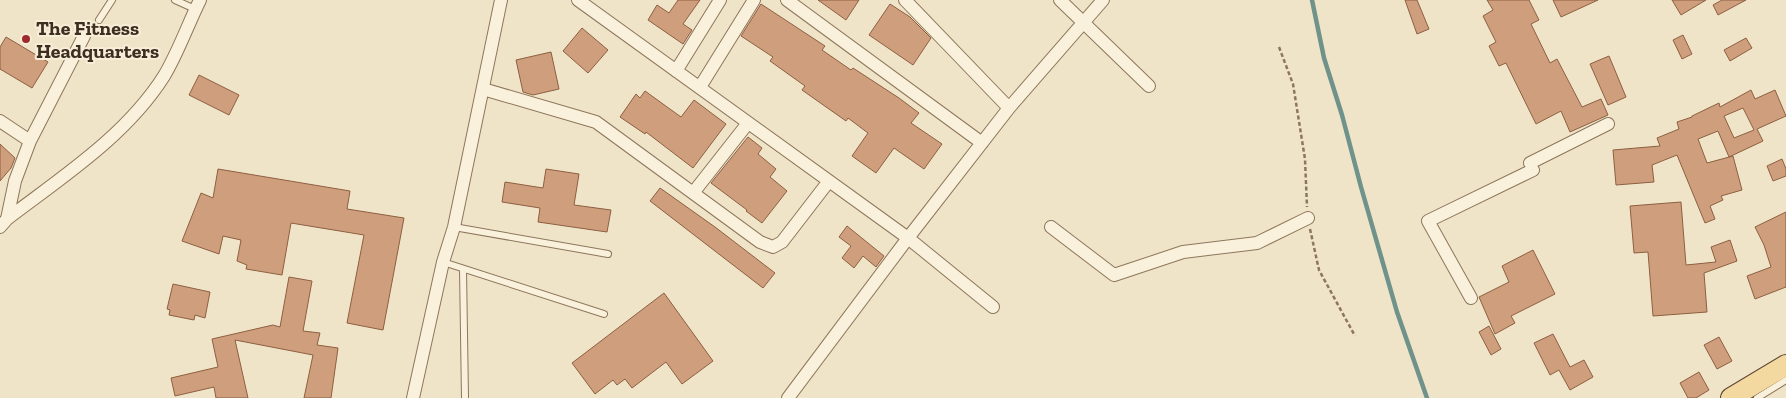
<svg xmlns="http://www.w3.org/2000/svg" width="1786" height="398" viewBox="0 0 1786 398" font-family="'Zilla Slab',serif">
  <rect width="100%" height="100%" fill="#f0e4c8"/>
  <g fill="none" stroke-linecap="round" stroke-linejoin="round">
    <path stroke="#6f938a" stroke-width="4.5" d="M1312,0L1324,58L1342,115L1361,187L1397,312L1427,398"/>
  </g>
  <path fill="#cf9f7d" stroke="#8d5f41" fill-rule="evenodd" d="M678,0H700L683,24L692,30L683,44L648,20L657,5L669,13Z
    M818,0H859L846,20Z
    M1405,0H1417L1429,29L1417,34Z
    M1487,0H1529L1539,20L1531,24L1550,63L1557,59L1582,107L1601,99L1608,115L1570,132L1561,111L1536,124L1506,63L1499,66L1489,46L1496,42L1483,16L1493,10Z
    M1553,0H1598L1561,17Z
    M1672,0H1706L1681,15Z
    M1722,0H1746L1718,15L1713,5Z
    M761,4L825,46L822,50L851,70L853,68L899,98L919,113L911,123L942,144L924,169L894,148L876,173L852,156L868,133L848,118L846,121L802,90L805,86L770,61L773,57L741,36Z
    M890,4L910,17L931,38L913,65L869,35Z
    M582,28L608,50L588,73L563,51Z
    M1683,35L1692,54L1682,59L1673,40Z
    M6,37L48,62L32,88L0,69V47Z
    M1746,38L1752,48L1730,61L1724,50Z
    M551,52L559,89L533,95L523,92L516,60Z
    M1609,56L1626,97L1608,105L1590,64Z
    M199,75L239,95L229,115L189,95Z
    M1751,90L1755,99L1775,90L1786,116L1757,129L1763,141L1729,157L1718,131L1698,139L1707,163L1733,156L1742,190L1721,196L1723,200L1710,206L1715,219L1705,223L1677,155L1652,165L1654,182L1616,185L1613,150L1660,146L1657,138L1679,129L1677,122L1692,117V116L1719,103L1720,107ZM1743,108L1754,130L1734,138L1724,116Z
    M645,91L681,117L694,100L726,124L693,168L646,132L645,134L620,117L636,94L640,98Z
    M748,137L762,148L758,154L776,169L770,177L787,191L762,223L746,211L747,210L711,183Z
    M0,144L15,158L11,168L0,181Z
    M1782,159L1786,169V176L1773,181L1767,166Z
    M218,169L350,191L347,209L404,218L383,330L347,323L364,235L291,223L282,275L246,269L247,265L237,261L241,240L223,236L219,254L182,241L201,193L213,198Z
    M546,169L579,174L574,205L611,210L607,232L538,222L540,208L502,202L505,182L543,188Z
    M660,188L715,227L775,273L763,288L650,201Z
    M1681,202L1686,265L1716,262L1711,247L1730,240L1737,261L1704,273L1707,312L1653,316L1648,252L1634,253L1630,206Z
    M1786,212V287L1755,299L1747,276L1771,267L1764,245L1755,227Z
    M847,226L884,256L876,267L863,256L854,268L842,258L851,246L839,237Z
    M1533,250L1555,294L1511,316L1515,323L1495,334L1479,297L1509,282L1502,266Z
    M289,277L312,281L303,331L320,333L317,345L338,348L331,398H304L313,355L235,340L248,398H216L214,387L175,396L171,378L218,367L212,339L273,325L280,327Z
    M173,284L210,292L205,318L195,315L194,320L169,315L170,310L167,309Z
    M664,293L713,361L682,384L666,362L632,388L625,379L617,385L613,380L595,394L572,363Z
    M1489,326L1501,349L1491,355L1479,332Z
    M1553,334L1570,367L1584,360L1593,377L1570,390L1559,370L1550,375L1534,343Z
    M1719,337L1732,361L1717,369L1704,345Z
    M1699,372L1709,390L1696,398H1688L1680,383Z"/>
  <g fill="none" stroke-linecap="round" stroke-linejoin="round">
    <g stroke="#8d765c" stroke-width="8">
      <path id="service" d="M175,0L195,9
        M99,20L112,0
        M454,227L608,254
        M443,262L604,314
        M463,269L465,398
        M1757,398L1786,380"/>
    </g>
    <g stroke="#8d765c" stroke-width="14">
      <path id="minor" d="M578,0L908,238L993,307
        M787,0L982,143
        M905,0L1009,108
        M1060,0L1149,86
        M676,71L720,0
        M700,87L754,0
        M483,89L596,122L760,242L773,247L782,242L829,181
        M0,121L30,141
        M1530,163L1608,124
        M693,193L748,123
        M7,219L15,181L30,141L84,36
        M0,227L7,219C62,177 126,136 164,76C178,53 188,24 200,0
        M1051,227L1114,275L1183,252L1257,243L1308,218
        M1471,298L1428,221L1533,170
        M413,398L443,262L454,227L501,0
        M788,398L908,238L1009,108L1103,0"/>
    </g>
    <g stroke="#5b4430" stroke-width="22">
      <path id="primary" d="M1731,398L1786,365"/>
    </g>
    <path stroke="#8d765c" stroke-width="2.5" stroke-dasharray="4 2.5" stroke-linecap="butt" d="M1279,47L1293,84L1305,159L1307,207
      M1310,229L1319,270L1355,336"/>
    <use href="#service" stroke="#faf1dc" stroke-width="6"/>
    <use href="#minor" stroke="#faf1dc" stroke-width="12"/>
    <use href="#primary" stroke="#f3d9a0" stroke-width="20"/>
  </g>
  <circle fill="#9e2a2b" stroke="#f7eed8" stroke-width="2" cx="26" cy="39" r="5"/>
  <g text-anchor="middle" stroke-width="4" stroke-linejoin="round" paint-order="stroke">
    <g font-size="20" font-weight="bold" fill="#3d2e20" stroke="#f7eed8" text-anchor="start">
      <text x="36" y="35">The Fitness<tspan x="36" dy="23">Headquarters</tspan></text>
    </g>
  </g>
</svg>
